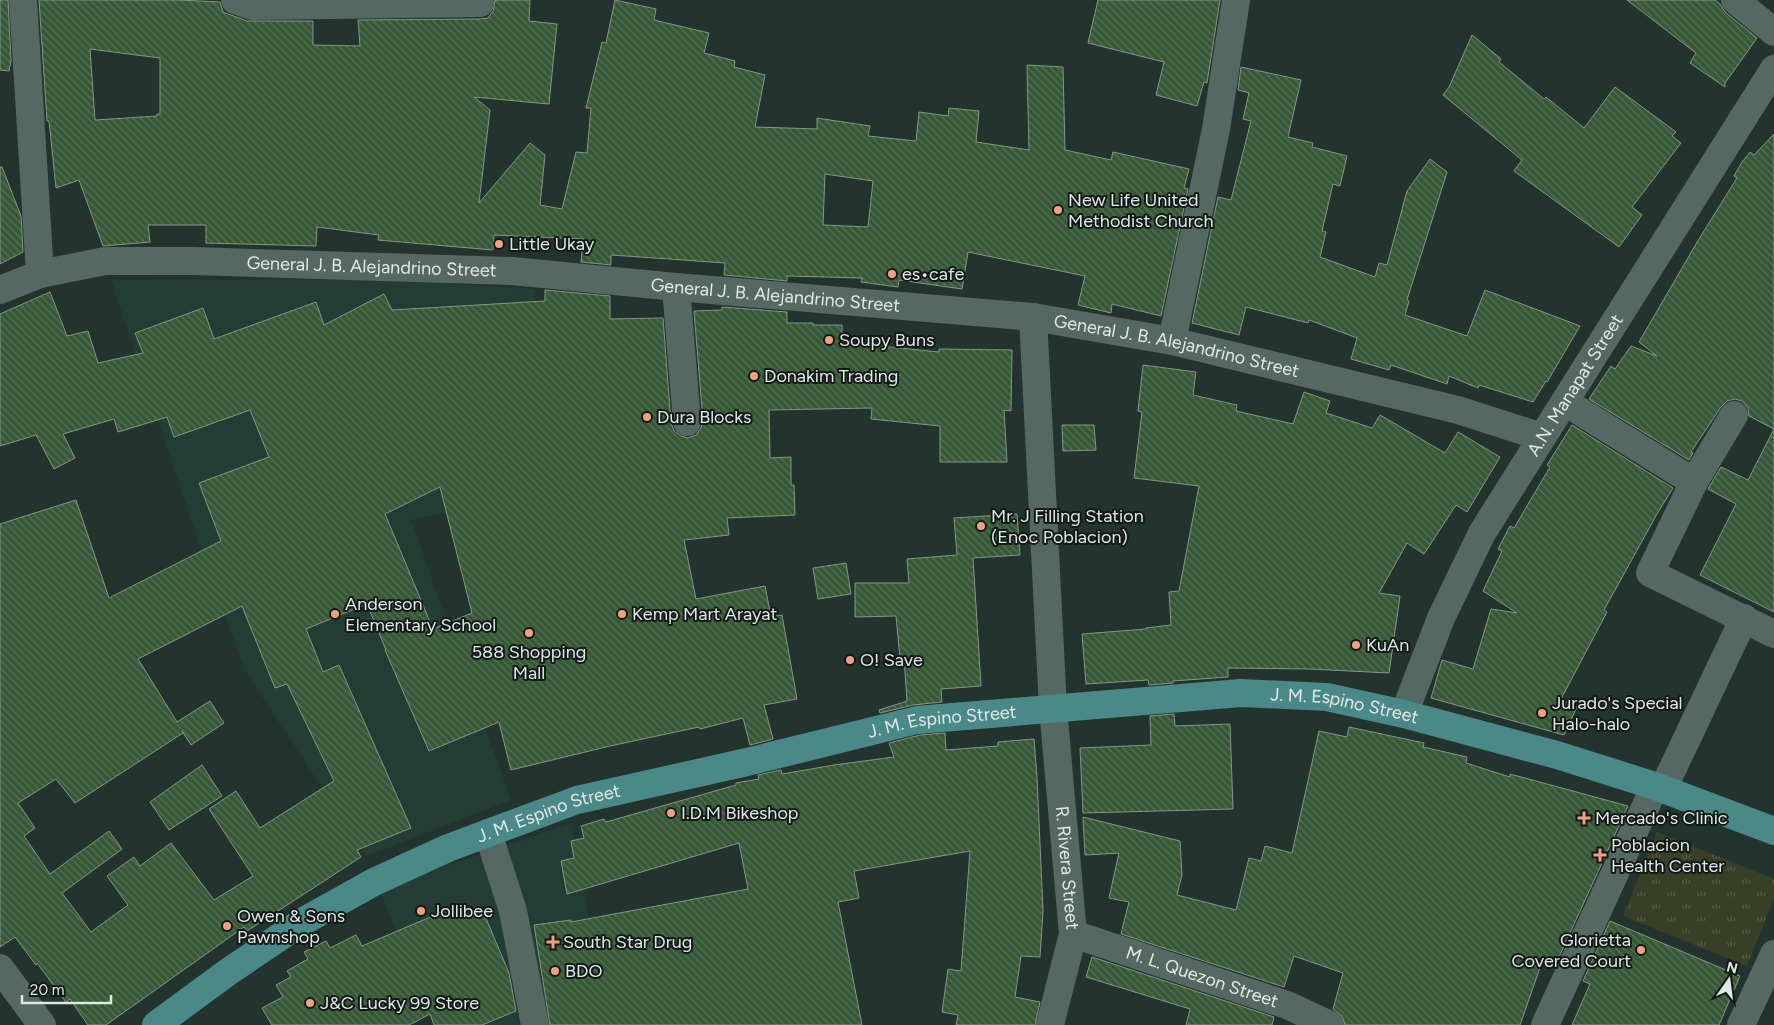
<svg xmlns="http://www.w3.org/2000/svg" width="1774" height="1025" viewBox="0 0 1774 1025" font-family="Figtree,sans-serif">
  <defs>
    <pattern id="park-tufts" width="24" height="20" patternUnits="userSpaceOnUse" patternTransform="scale(1.25)"><rect width="24" height="20" fill="#393e26"/><path d="M3 7l-1-3M5 7V3M7 7l1-3M15 17l-1-3M17 17v-4M19 17l1-3" fill="none" stroke="#555a45"/></pattern>
    <pattern id="building-back-hatch" width="6" height="6" patternUnits="userSpaceOnUse" patternTransform="scale(1.25)"><rect width="6" height="6" fill="#375837"/><path d="M-1 5l2 2M0 0l6 6M5-1l2 2" fill="none" stroke="#547054"/></pattern>
  </defs>
  <rect width="100%" height="100%" fill="#23332d"/>
  <path fill="#233c34" d="M375,279L535,289L544,492L411,520L511,800L367,856L246,673L203,555L111,280Z
    M571,823L601,981L607,1025H435L379,889Z"/>
  <path fill="url(#park-tufts)" d="M1657,832L1774,879V898L1747,966L1623,916Z"/>
  <path fill="url(#building-back-hatch)" stroke="#889587" fill-rule="evenodd" d="M0,0H8L11,61L9,71L0,70Z
    M39,0H179L220,2L223,12L247,21H313V45L360,46L358,20L480,19L488,18L493,11L495,0H530L529,21L557,24L549,104L474,97L490,110L479,203L530,143L545,155L540,205L562,209L576,152L587,153L591,108H586L602,42L606,43L615,0L656,9L654,20L709,33L704,53L735,61L734,67L765,75L755,127L817,129V118L870,126L868,136L916,141L919,112L948,116L949,108L979,111L976,142L1029,150L1027,65L1063,67L1065,150L1111,160L1113,152L1189,169L1184,188L1188,189L1161,316L1112,304L1111,313L1078,305L1085,276L968,252L962,289L899,280L898,287L861,282L862,278L787,276V281L724,275L725,263L669,259L611,255V265L581,262L583,239L494,235L493,250L378,240L379,235L317,227L316,246L206,243V225H148L150,242L103,246L79,180L56,188L49,121H47ZM90,49L160,58V114H157V116L95,120ZM825,174L873,181L868,227L823,225Z
    M1098,0H1220L1207,83L1204,82L1197,106L1156,95L1164,62L1088,43Z
    M1627,0H1715L1720,4L1725,12L1757,38L1725,83V87L1690,63L1696,53Z
    M1472,35L1501,59L1499,62L1544,99L1546,97L1584,128L1615,87L1676,132L1672,136L1681,143L1632,207L1642,215L1619,247L1514,171L1522,160L1443,95L1449,87Z
    M1241,67L1301,80L1288,137L1313,143L1312,147L1347,156L1340,186L1333,184L1322,231L1326,232L1320,257L1375,277L1379,263L1387,265L1407,191L1430,159L1447,172L1407,300L1409,301L1405,315L1467,336L1485,290L1580,326L1547,382L1546,381L1533,402L1479,385L1478,388L1449,376L1447,384L1391,365L1389,370L1351,359L1357,338L1309,320L1308,323L1246,307L1239,335L1192,323L1218,197L1231,200L1251,121L1243,119L1249,93L1238,90Z
    M1774,134V429L1749,416L1748,408L1742,401L1735,399L1727,401L1721,407L1691,452L1693,453L1689,460L1589,399L1611,366L1615,369L1631,346L1657,356L1639,342L1699,239L1737,178L1734,176L1742,162L1750,152L1754,155Z
    M0,167H2L21,216L23,252L0,264Z
    M545,290L610,296V319L663,318L671,423L674,431L681,436L688,438L696,435L701,428L703,421L694,311L722,310V307L787,312V323H813V325H842V342L939,352V349L1012,350L1011,411L1004,410L1007,462H940V426L871,419L872,408L769,410L770,458L791,457V485H794L795,515L727,518L729,535L684,540L696,599L765,586L771,617L782,615L797,699L764,705L773,739L750,745L743,718L700,729L699,727L610,746L511,770L499,722L429,751L385,650H386L367,604L306,629L323,672L339,665L411,828L357,850L361,857L247,931L244,927L106,1025H88L70,999L66,1002L37,963L36,965L15,937L0,947V524L76,500L109,598L221,541L199,483L269,457L250,410L174,437L167,417L118,432L114,419L63,434L75,458L54,469L36,435L0,446V314L50,292L67,336L88,331L98,363L143,353L135,333L203,308L214,339L316,302L324,325L384,294L392,310L545,301ZM440,487L472,613L433,629L385,514ZM242,606L275,688L287,684L334,781L260,828L236,791L209,809L253,876L214,900L171,843L140,866L134,857L107,876L128,905L91,932L62,893L122,849L109,831L50,874L24,836L35,828L18,803L56,779L75,803L183,733L182,731L191,745L224,723L210,701L177,722L138,659Z
    M1143,365L1196,372L1193,395L1237,405L1236,411L1293,424L1304,392L1330,401L1326,413L1372,428L1380,415L1445,453L1458,432L1500,457L1467,512L1456,505L1424,554L1407,543L1379,593L1400,596L1389,673L1310,669L1228,668V677L1173,681V683L1149,685L1148,680L1086,684L1082,634L1146,629V628L1171,625L1169,592L1179,591L1199,486L1134,478L1142,412L1138,411Z
    M1062,425H1094L1096,450L1063,451Z
    M1572,425L1673,488L1657,514L1604,610L1607,612L1561,699L1577,707L1564,735L1431,698L1442,660L1473,669L1491,609L1517,613L1483,591L1502,551L1498,549L1510,526L1514,528L1550,467L1547,465Z
    M1774,429V612L1700,575L1736,504L1708,489L1721,467L1748,480Z
    M1017,514L1020,555L973,558L981,686L941,689L942,702L913,705L880,713L879,710L907,701L904,658H900L896,616L855,617V583H909L907,559L957,555L954,518Z
    M846,563L851,594L818,599L813,568Z
    M1174,714L1175,726L1230,724L1233,809L1083,813L1080,748L1151,745L1150,716Z
    M1349,727L1424,743L1423,747L1467,757L1466,763L1510,777V774L1628,806L1554,968L1542,962L1520,1025H1345L1342,1016L1333,1009L1343,973L1294,956L1284,987L1121,934L1129,902L1109,898L1119,853L1085,855L1083,817L1180,841L1182,875L1177,895L1236,910L1249,858L1261,861L1265,846L1292,853L1319,731L1347,737Z
    M945,733L946,750L998,746V742L1034,739L1037,777L1043,911L1040,957L1021,956L1015,997L1040,1002L1035,1025H956L958,1015L942,1012L948,969L961,971L970,851L854,871L859,898L838,902L862,1025H550L534,925L571,920V922L748,889L739,843L567,894L561,861L574,858L571,841L584,838L581,826L604,819L606,822L736,785V783L759,779L758,775L781,770L782,774L834,765L894,757L889,743L920,735Z
    M202,765L222,796L169,830L150,802Z
    M454,907L459,919L482,909L509,973L516,1011L482,1025H434L430,1014L409,1025H272L262,1008L283,997L276,985L291,977L287,971L308,959L304,952L326,941L330,948L356,935L362,946Z
    M1610,921L1740,976L1719,1025H1572L1590,984L1583,981Z
    M1092,957L1274,1017L1272,1025H1186L1190,1009L1086,977Z"/>
  <g fill="none" stroke-linecap="round" stroke-linejoin="round">
    <g stroke="#556861" stroke-width="28">
      <path d="M23,0L40,274"/>
      <path d="M235,0L252,6L480,3"/>
      <path d="M1735,0L1774,32"/>
      <path d="M676,287L687,422"/>
      <path id="s1" d="M0,290L40,274L105,261H193L512,271L676,287L1033,317L1172,341L1458,410L1542,437"/>
      <path id="s2" d="M1033,317L1053,708L1073,934L1050,1025"/>
      <path d="M1172,341L1216,129L1236,0"/>
      <path d="M1565,402L1694,482L1650,573L1774,634"/>
      <path d="M1694,482L1734,415"/>
      <path id="s3" d="M1404,714L1441,618L1482,533L1774,69"/>
      <path d="M1663,789L1744,618"/>
      <path d="M488,833L513,911L535,1025"/>
      <path id="s4" d="M1073,934L1287,1005L1330,1025"/>
      <path d="M0,968L42,1025"/>
      <path d="M1545,1025L1655,786"/>
      <path d="M1741,1025L1774,954"/>
    </g>
    <path stroke="#4a8987" stroke-width="28" id="s5" d="M156,1025L228,972L302,922L374,882L448,848L577,800L747,762L917,720L1241,693L1327,697L1404,714L1557,755L1655,786L1774,831"/>
  </g>
  <g fill="#f2a081" stroke="#121916" stroke-width="2">
    <circle cx="1058" cy="210" r="5"/>
    <circle cx="499" cy="244" r="5"/>
    <circle cx="892" cy="274" r="5"/>
    <circle cx="829" cy="340" r="5"/>
    <circle cx="754" cy="376" r="5"/>
    <circle cx="647" cy="417" r="5"/>
    <circle cx="981" cy="526" r="5"/>
    <circle cx="335" cy="614" r="5"/>
    <circle cx="622" cy="614" r="5"/>
    <circle cx="529" cy="633" r="5"/>
    <circle cx="1356" cy="645" r="5"/>
    <circle cx="850" cy="660" r="5"/>
    <circle cx="1542" cy="713" r="5"/>
    <circle cx="671" cy="813" r="5"/>
    <path d="M1581.5 810.5h5v5h5v5h-5v5h-5v-5h-5v-5h5z"/>
    <path d="M1597.5 847.5h5v5h5v5h-5v5h-5v-5h-5v-5h5z"/>
    <circle cx="421" cy="911" r="5"/>
    <circle cx="227" cy="926" r="5"/>
    <path d="M550.5 934.5h5v5h5v5h-5v5h-5v-5h-5v-5h5z"/>
    <circle cx="1641" cy="950" r="5"/>
    <circle cx="555" cy="971" r="5"/>
    <circle cx="310" cy="1003" r="5"/>
  </g>
  <g text-anchor="middle" stroke-width="4" stroke-linejoin="round" paint-order="stroke">
    <g font-size="18" fill="#dfe9e5" stroke="#121916" text-anchor="start">
      <text x="1068" y="206">New Life United<tspan x="1068" dy="21">Methodist Church</tspan></text>
      <text x="509" y="250">Little Ukay</text>
      <text x="902" y="280">es•cafe</text>
      <text x="839" y="346">Soupy Buns</text>
      <text x="764" y="382">Donakim Trading</text>
      <text x="657" y="423">Dura Blocks</text>
      <text x="991" y="522">Mr. J Filling Station<tspan x="991" dy="21">(Enoc Poblacion)</tspan></text>
      <text x="345" y="610">Anderson<tspan x="345" dy="21">Elementary School</tspan></text>
      <text x="632" y="620">Kemp Mart Arayat</text>
      <text x="1366" y="651">KuAn</text>
      <text x="529" y="658" text-anchor="middle">588 Shopping<tspan x="529" dy="21">Mall</tspan></text>
      <text x="860" y="666">O! Save</text>
      <text x="1552" y="709">Jurado's Special<tspan x="1552" dy="21">Halo-halo</tspan></text>
      <text x="681" y="819">I.D.M Bikeshop</text>
      <text x="1595" y="824">Mercado's Clinic</text>
      <text x="1611" y="851">Poblacion<tspan x="1611" dy="21">Health Center</tspan></text>
      <text x="431" y="917">Jollibee</text>
      <text x="237" y="922">Owen &amp; Sons<tspan x="237" dy="21">Pawnshop</tspan></text>
      <text x="1631" y="946" text-anchor="end">Glorietta<tspan x="1631" dy="21">Covered Court</tspan></text>
      <text x="563" y="948">South Star Drug</text>
      <text x="565" y="977">BDO</text>
      <text x="320" y="1009">J&amp;C Lucky 99 Store</text>
    </g>
    <g font-size="18" fill="#dfe9e5" stroke="#121916">
      <text dy="6" stroke="none"><textPath href="#s1" startOffset="376">General J. B. Alejandrino Street</textPath></text>
      <text dy="6" stroke="none"><textPath href="#s1" startOffset="781">General J. B. Alejandrino Street</textPath></text>
      <text dy="6" stroke="none"><textPath href="#s1" startOffset="1186">General J. B. Alejandrino Street</textPath></text>
      <text dy="6" stroke="none"><textPath href="#s3" startOffset="372">A.N. Manapat Street</textPath></text>
      <text dy="6" stroke="none"><textPath href="#s5" startOffset="1259">J. M. Espino Street</textPath></text>
      <text dy="6" stroke="none"><textPath href="#s5" startOffset="854">J. M. Espino Street</textPath></text>
      <text dy="6" stroke="none"><textPath href="#s5" startOffset="449">J. M. Espino Street</textPath></text>
      <text dy="6" stroke="none"><textPath href="#s2" startOffset="552">R. Rivera Street</textPath></text>
      <text dy="6" stroke="none"><textPath href="#s4" startOffset="136">M. L. Quezon Street</textPath></text>
    </g>
  </g>
  <g transform="translate(1729 980) rotate(14)" stroke="#121916" stroke-width="4" paint-order="stroke">
  <path d="M0-4L9 19L0 12L-9 19Z" fill="#dfe9e5"/>
  <text y="-8" font-size="14" font-weight="bold" text-anchor="middle" fill="#dfe9e5">N</text>
  </g>
  <path d="M22 995v8h89v-8" fill="none" stroke="#dfe9e5" stroke-width="2.5"/>
  <text x="30" y="995" font-size="15" fill="#dfe9e5" stroke="#121916" stroke-width="4" paint-order="stroke">20 m</text>
</svg>
